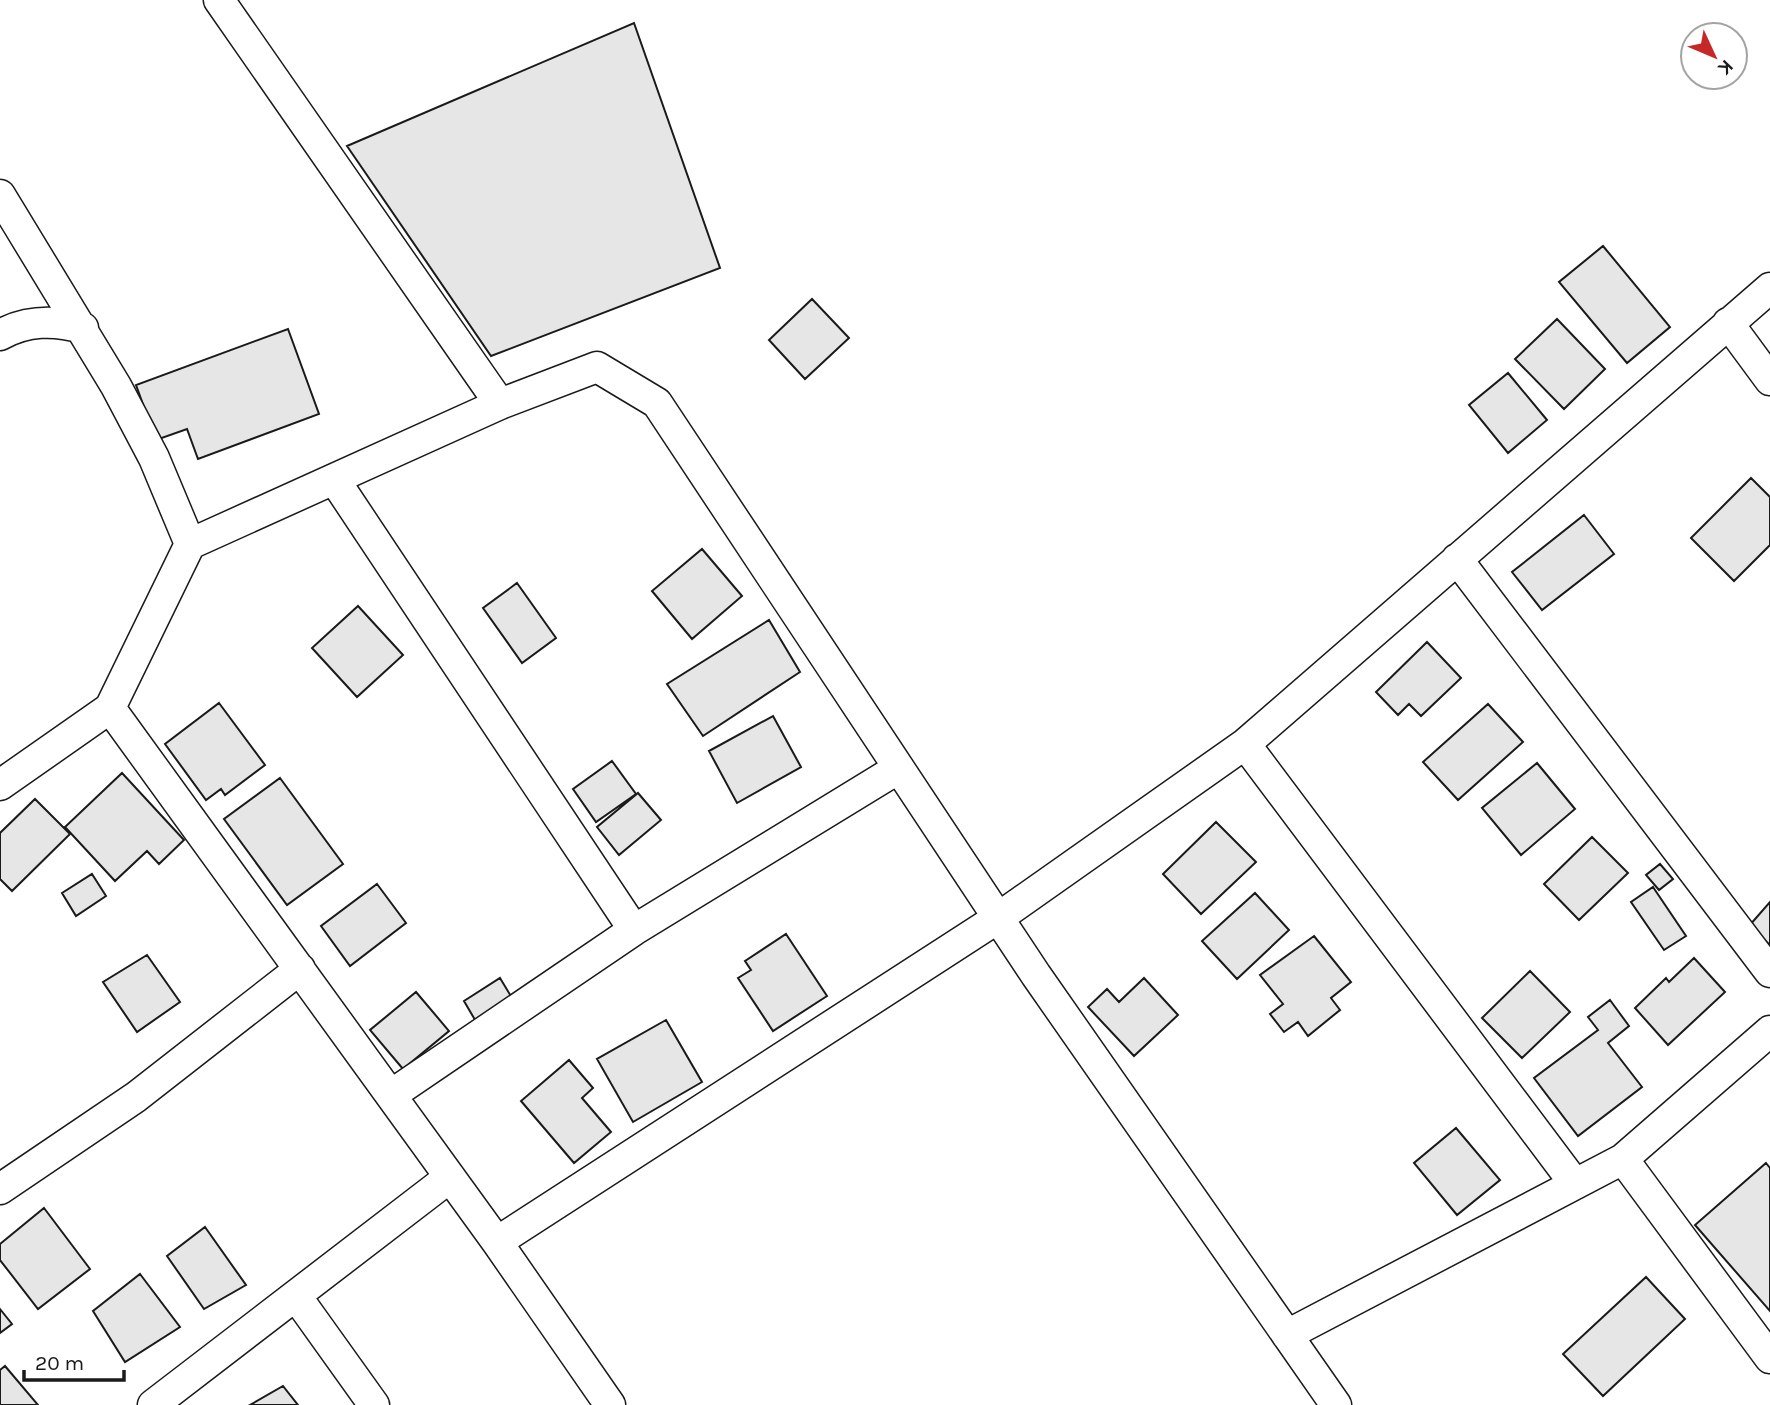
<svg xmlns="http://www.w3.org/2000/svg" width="1770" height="1405" viewBox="0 0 1770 1405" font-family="Karla,sans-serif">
  <rect width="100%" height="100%" fill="#fff"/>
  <path fill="#e6e6e6" stroke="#1a1a1a" stroke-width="2" d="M634,23L720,268L491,356L347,146Z
    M1603,246L1670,327L1627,363L1559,282Z
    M812,299L849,338L805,379L769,340Z
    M1557,319L1605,369L1564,409L1515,359Z
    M288,329L319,414L198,459L187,429L156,440L136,385Z
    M1508,373L1547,420L1508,453L1469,405Z
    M1751,478L1770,497V545L1734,581L1691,538Z
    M1584,515L1614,554L1542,610L1512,572Z
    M702,549L742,596L692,639L652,591Z
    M517,583L556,638L522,663L483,608Z
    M358,606L403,655L357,697L312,648Z
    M769,620L800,672L703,736L667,684Z
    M1427,642L1461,678L1421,716L1409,704L1398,715L1376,692Z
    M219,703L265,765L225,795L221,789L206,800L165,744Z
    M1488,704L1523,742L1458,800L1423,762Z
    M773,716L801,767L737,803L709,751Z
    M612,761L636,794L596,822L573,789Z
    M1537,763L1575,809L1521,855L1482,808Z
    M122,773L184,840L159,864L147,851L115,881L65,827Z
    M280,778L343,864L287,905L224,819Z
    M638,793L661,820L619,855L597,827Z
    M35,799L70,834L12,891L0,879V833Z
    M1216,822L1256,862L1201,914L1163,874Z
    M1592,837L1628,873L1579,920L1544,884Z
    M1660,864L1673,879L1659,890L1646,875Z
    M92,874L106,896L76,916L62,893Z
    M377,884L406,923L350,966L321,926Z
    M1653,887L1686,936L1664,950L1631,902Z
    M1255,893L1289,930L1237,979L1202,941Z
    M1770,902V945L1749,926Z
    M786,934L827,996L773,1031L738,978L751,970L745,961Z
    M1314,936L1351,982L1331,998L1340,1010L1308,1036L1298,1022L1284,1032L1270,1014L1283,1004L1260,975Z
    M147,955L180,1002L137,1032L103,982Z
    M1694,958L1725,992L1668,1045L1635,1008L1666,978L1669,982Z
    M1530,971L1570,1012L1522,1058L1482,1018Z
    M500,978L515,1003L478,1025L464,1001Z
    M1144,978L1178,1015L1134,1056L1088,1007L1107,989L1119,1002Z
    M416,992L449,1031L403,1069L370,1030Z
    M1610,1000L1629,1026L1608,1043L1642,1087L1578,1136L1534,1078L1598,1030L1588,1017Z
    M666,1020L702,1082L633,1122L597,1059Z
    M569,1060L593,1088L582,1098L611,1132L574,1163L521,1101Z
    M1456,1128L1500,1180L1457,1215L1414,1163Z
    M1766,1163L1770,1168V1311L1695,1225Z
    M44,1208L90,1269L38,1309L0,1260V1244Z
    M205,1227L246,1285L204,1309L167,1256Z
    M140,1274L180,1327L125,1362L93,1311Z
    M1646,1277L1685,1319L1603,1396L1563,1354Z
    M0,1309L12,1324L0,1333Z
    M5,1366L38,1405H0V1370Z
    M283,1386L298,1405H250Z"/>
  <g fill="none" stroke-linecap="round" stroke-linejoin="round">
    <g stroke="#1a1a1a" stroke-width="33">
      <path id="street" d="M219,0L500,404
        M0,195L116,386L154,458L190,544
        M1728,323L1770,380
        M0,335C27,320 54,320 83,328
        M334,479L634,930
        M1457,559L1770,972
        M110,708L497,1242L610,1405
        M1245,744L1575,1184
        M0,785L110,708L190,544L500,404L597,367L657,403L1036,975L1336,1405
        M391,1095L634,930L899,768
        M1623,1159L1770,1358
        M0,1189L136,1097L300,969
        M497,1242L998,918L1245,744L1770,288
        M296,1296L374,1405
        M1287,1335L1623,1159L1770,1031
        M153,1405L450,1177"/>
    </g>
    <use href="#street" stroke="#fff" stroke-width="30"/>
  </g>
  <g transform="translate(1714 56) rotate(134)"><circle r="33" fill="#ffffff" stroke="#a3a3a3" stroke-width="2"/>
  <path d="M0-5L12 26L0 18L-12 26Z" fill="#c62828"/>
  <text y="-10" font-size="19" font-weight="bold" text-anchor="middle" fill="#1a1a1a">K</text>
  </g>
  <path d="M24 1370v10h100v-10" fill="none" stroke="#1a1a1a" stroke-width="3.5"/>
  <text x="35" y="1370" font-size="21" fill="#1a1a1a" stroke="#ffffff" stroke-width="5" paint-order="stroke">20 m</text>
</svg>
